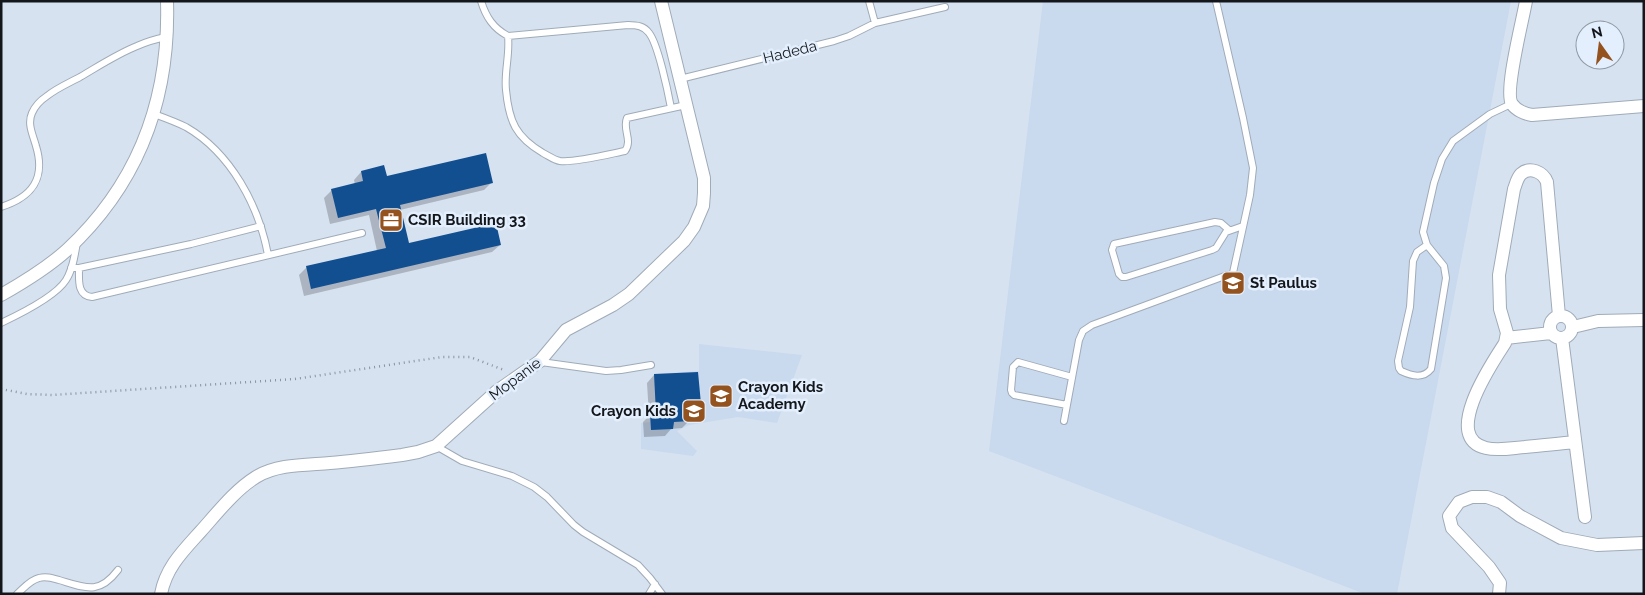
<svg xmlns="http://www.w3.org/2000/svg" width="1645" height="595" viewBox="0 0 1645 595" font-family="Raleway,sans-serif">
  <rect width="100%" height="100%" fill="#d6e2f0"/>
  <path fill="#c9d9ee" d="M1043,1H1511L1397,594H1365L989,451Z
    M699,344L802,355L777,423L738,417L689,425L677,431L697,451L693,456L641,449V423L650,422V406H656L654,374L699,371Z"/>
  <path fill="#0003" d="M361,172L386,178L491,183L484,190L400,210L408,245H500L492,252L304,296L299,275L307,267L377,251L369,215L330,224L324,198L332,190L355,185L354,180Z
    M654,375L699,404L690,412V420L682,428L671,429L665,436L644,437L643,422L649,416L647,383Z"/>
  <path fill="#114f90" d="M486,153L493,183L400,205L409,243L496,223L501,245L311,289L306,266L386,248L376,209L338,218L331,189L363,181L361,171L384,165L387,176Z
    M698,372L701,404L691,406V421L674,422L673,429L651,430L650,413H656L654,374Z"/>
  <g fill="none" stroke-linecap="round" stroke-linejoin="round">
    <g stroke="#a0abb8" stroke-width="8">
      <path id="service" d="M481,1C486,17 493,28 508,36L628,25C637,25 644,26 649,33C658,44 668,92 671,108
        M1216,1L1243,118L1253,168L1250,195L1229,291
        M875,23L945,7
        M508,36C510,55 504,72 506,90C509,122 516,137 543,153C549,156 554,160 560,161C574,163 610,154 625,151C633,140 622,129 627,118L686,105
        M680,79L834,41L849,36L875,23L869,1
        M154,114C165,118 176,122 186,127C231,153 259,206 268,255
        M1,207C32,197 46,179 36,146C33,135 27,124 32,113C35,106 41,100 47,96C57,88 69,83 80,77C99,66 117,54 137,46C146,42 156,39 166,37
        M1229,230L1221,223L1215,222L1114,244L1112,250L1119,274L1122,277H1126L1212,250L1216,248L1226,232L1243,226
        M1427,245L1417,252L1413,261L1410,307L1398,361L1399,368L1401,371C1412,376 1423,379 1431,369L1446,278L1444,266L1427,245L1423,232L1434,183L1442,159L1453,141L1490,114L1511,104
        M71,268H79L191,244L261,226
        M79,268C79,280 77,296 92,297L362,233
        M1,323C18,315 56,296 66,280C73,269 75,254 77,242
        M541,362L606,371L621,370L651,365
        M1067,405L1014,395L1012,393L1011,390L1013,367L1018,362L1072,377
        M1064,421L1079,340L1083,331L1092,325L1233,273
        M436,446L462,461L512,476L534,487L547,497L574,525L583,532L638,565L650,578L662,594
        M17,594C24,588 30,580 39,578C46,576 52,578 59,580C86,588 99,595 118,570
        M649,594L655,584"/>
    </g>
    <g stroke="#a0abb8" stroke-width="14">
      <path id="minor" d="M1526,1C1523,19 1504,92 1512,104C1516,110 1525,114 1532,115L1644,106
        M1,295C24,282 47,268 67,250C139,183 170,99 167,1
        M1550 327a11 11 0 1 1 22 0a11 11 0 1 1-22 0Z
        M1559,316L1547,182C1543,172 1530,166 1521,174C1517,178 1516,184 1514,189L1499,275L1500,309L1507,333L1505,343C1492,363 1441,438 1486,448C1498,451 1512,448 1525,447C1541,445 1558,444 1575,442
        M1573,327L1598,321L1644,320
        M1506,338L1551,333
        M1562,338L1585,517
        M161,594C166,567 184,550 201,531C218,512 235,490 256,477C277,464 306,465 330,463C354,461 378,458 402,455L418,452L436,446L497,391L540,361L566,330L613,305L629,294L684,241L694,227L703,206L704,193V178L661,1
        M1499,594L1500,583L1489,567L1452,528L1449,516L1459,502L1472,497H1487L1501,502L1520,516L1561,538L1597,545L1644,543"/>
    </g>
    <path stroke="#8a939e" stroke-width="2.5" stroke-dasharray="1 4" stroke-linecap="butt" d="M1,389L27,394L52,395L295,379L442,357H470L504,370"/>
    <use href="#service" stroke="#fff" stroke-width="6"/>
    <use href="#minor" stroke="#fff" stroke-width="12"/>
  </g>
  <defs>
    <g id="office-square" transform="scale(1.25)"><rect x="-9" y="-9" width="18" height="18" rx="4" fill="#94531e" stroke="#e4effd"/><path d="M-6-3h4V-5.5h4V-3h4V5H-6ZM-1-4.5V-3h2v-1.5ZM-6 0V1H6V0Z" fill="#fff"/></g>
    <g id="school-square" transform="scale(1.25)"><rect x="-9" y="-9" width="18" height="18" rx="4" fill="#94531e" stroke="#e4effd"/><path d="M0-5L7-2L0 1L-7-2ZM-4 1L0 2.5L4 1V4Q0 6-4 4Z" fill="#fff"/></g>
  </defs>
  <g fill-rule="evenodd">
    <use href="#office-square" x="391" y="220"/>
    <use href="#school-square" x="1233" y="283"/>
    <use href="#school-square" x="721" y="396"/>
    <use href="#school-square" x="694" y="411"/>
  </g>
  <g text-anchor="middle" stroke-width="5" stroke-linejoin="round" paint-order="stroke">
    <g font-size="15" fill="#13171c" stroke="#e4effd">
      <text transform="translate(790 52) rotate(-14)" y="5">Hadeda</text>
      <text transform="translate(515 379) rotate(-37)" y="5">Mopanie</text>
    </g>
    <g font-size="15" font-weight="bold" fill="#13171c" stroke="#e4effd" text-anchor="start">
      <text x="408" y="225">CSIR Building 33</text>
      <text x="1250" y="288">St Paulus</text>
      <text x="738" y="392">Crayon Kids<tspan x="738" dy="17">Academy</tspan></text>
      <text x="676" y="416" text-anchor="end">Crayon Kids</text>
    </g>
  </g>
  <rect width="1645" height="595" fill="none" stroke="#13171c" stroke-width="5"/>
  <g transform="translate(1600 45) rotate(346)"><circle r="24" fill="#e4effd" stroke="#9099a3"/>
  <path d="M0-4L9 19L0 12L-9 19Z" fill="#94531e"/>
  <text y="-8" font-size="14" font-weight="bold" text-anchor="middle" fill="#13171c">N</text>
  </g>
</svg>
